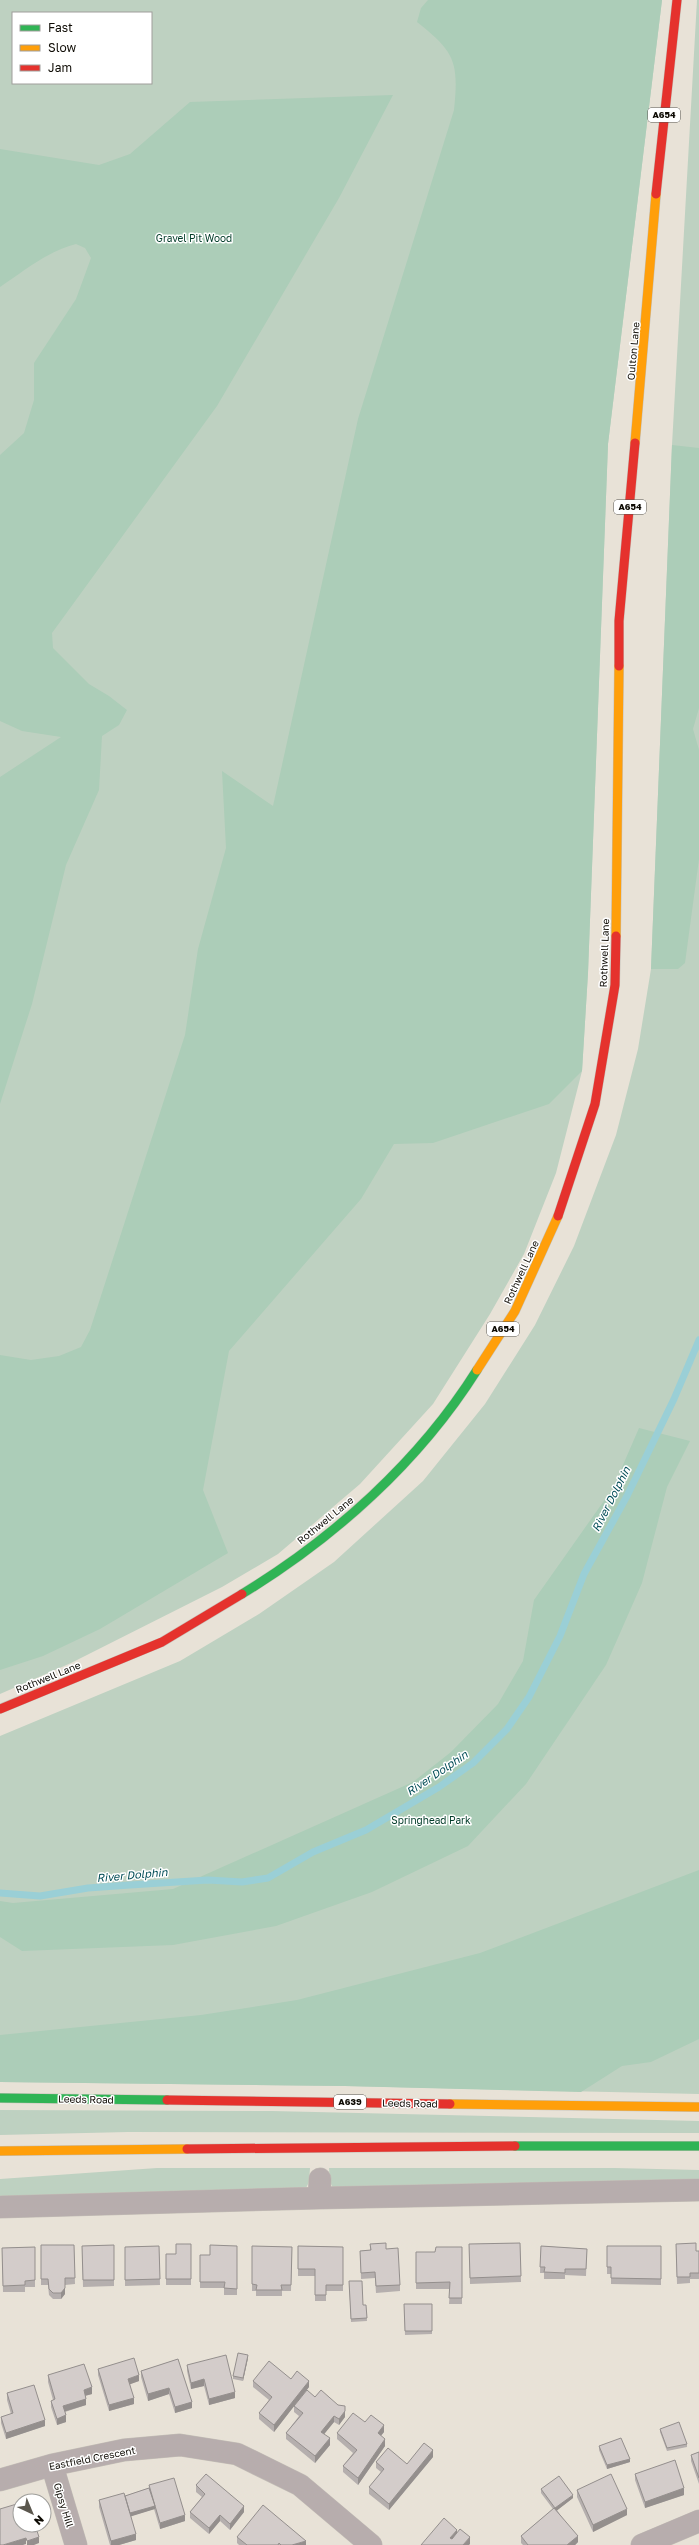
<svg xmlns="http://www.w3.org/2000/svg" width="699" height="2545" viewBox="0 0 699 2545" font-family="'Golos Text',sans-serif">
  <rect width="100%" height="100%" fill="#e8e2d7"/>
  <path fill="#bed1c1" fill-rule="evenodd" d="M0,0H662L608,444L588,973L582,1071L556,1173L524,1254L490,1314L433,1404L360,1484L278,1554L222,1587L71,1663L0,1694ZM13,13H151V83H13Z
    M697,0H699V2094L345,2086L0,2082V1736L180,1661L259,1614L334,1562L423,1481L485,1404L535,1325L574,1246L616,1135L638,1049L651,969L672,445Z
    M0,2110L272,2111L699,2121V2133L128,2132L0,2135Z
    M157,2168H310L309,2182L306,2188L0,2199V2179Z
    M329,2168H615L699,2170V2181L333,2188L330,2182Z"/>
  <path fill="#accdb8" d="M428,0H662L608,444L588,973L582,1071L549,1104L433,1143L394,1144L361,1199L229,1351L203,1490L228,1553L100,1629L43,1656L0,1670V1355L31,1360L59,1356L81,1347L90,1330L185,1035L198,949L226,848L222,771L273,806L358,419L454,110C459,62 455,52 417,22L421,8Z
    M393,95L339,198L217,406L52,633L53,648L89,684L109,696L127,710L119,725L102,736L99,790L66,865L32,1004L0,1104V777L61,737L22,731L0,721V455L24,433L34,400V363L76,299L91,258L85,248L76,244C48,251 24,271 0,287V149L99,165L130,154L190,102Z
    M672,445L699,448V708L693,729L699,750V859L685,963L678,969H651Z
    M639,1428L690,1441L667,1487L642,1583L606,1665L526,1784L468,1846L372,1892L276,1926L173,1945L22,1951L0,1937V1901L13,1903L173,1889L413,1782L451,1752L498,1704L523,1661L534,1600L613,1488Z
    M699,1870V2039L651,2062L622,2066L581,2092L345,2086L0,2082V2035L201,2015L297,2000L480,1953Z"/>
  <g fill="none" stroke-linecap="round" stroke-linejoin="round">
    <path stroke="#9acfd6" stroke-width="7" d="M0,1893L40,1896L88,1888L130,1885L208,1880L242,1882L268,1878L313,1852L366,1830L439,1787L473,1763L507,1729L529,1697L560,1636L584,1574L627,1496L674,1399L699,1340"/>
    <g stroke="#c4bfb7" stroke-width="23">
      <path id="street" d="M320,2179L319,2198L699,2190
        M0,2207L319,2198
        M52,2465L76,2545
        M0,2480L52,2465L124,2450L180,2445L237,2454L300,2485L371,2545
        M642,2545L699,2521"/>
    </g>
    <g stroke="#c4bfb7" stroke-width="10">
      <path id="fast" d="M242,1594C334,1538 419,1462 477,1370
        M0,2098L167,2100
        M515,2146H699"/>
    </g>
    <g stroke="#c4bfb7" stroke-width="10">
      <path id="slow" d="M635,443L656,194
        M616,936L619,666
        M477,1370L515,1311L558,1216
        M450,2104L699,2107
        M0,2151L187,2149"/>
    </g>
    <g stroke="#c4bfb7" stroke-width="10">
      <path id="jam" d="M656,194L677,0
        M619,666V621L635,443
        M558,1216L595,1104L615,985L616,936
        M0,1709L162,1642L242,1594
        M167,2100L450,2104
        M187,2149L515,2146"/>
    </g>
    <use href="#street" stroke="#b7adad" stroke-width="22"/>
    <use href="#fast" stroke="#30b455" stroke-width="9"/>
    <use href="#slow" stroke="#ff9f0a" stroke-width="9"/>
    <use href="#jam" stroke="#e5322d" stroke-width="9"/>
  </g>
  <path fill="#b5afae" d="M520,2243L521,2282L470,2284L469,2244Z
    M191,2244V2285H166V2254H176Z
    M370,2244L386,2249L400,2285V2291L376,2293L375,2278L361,2279L360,2251L370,2250Z
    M676,2244L696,2251H699V2279H690V2283L677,2284Z
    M41,2245H74L75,2284L65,2285V2294L61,2299H53L49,2295L48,2285H41Z
    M114,2245V2286L83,2287L82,2246Z
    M159,2246L160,2285L125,2286V2247Z
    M237,2246V2295H224V2288H200V2255H210Z
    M252,2246L292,2247L291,2291H282V2296H256V2291H252Z
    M298,2246L343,2247V2291H326V2301H315V2276H298Z
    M541,2246L587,2249L586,2276L565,2275V2279H544V2273H540Z
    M607,2246H661V2285L611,2284V2274H607Z
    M35,2247V2287H25V2292H3L2,2248Z
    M462,2247V2304H449L450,2289H416V2252H435Z
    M349,2281L363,2305H366L367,2321L351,2322Z
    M404,2304H432V2334L405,2335Z
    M248,2358L243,2381L233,2379V2376Z
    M178,2359L192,2408L175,2413L169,2394L148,2401L141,2377V2371Z
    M187,2365L235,2398L209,2405L204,2386L191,2389L187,2371Z
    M98,2369L139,2381L130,2384L134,2404L109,2411L98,2375Z
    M48,2375L92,2394L85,2396L86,2405L65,2412L66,2422L57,2425L51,2407V2401L53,2400L48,2382Z
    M291,2379L309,2387L301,2397H315L345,2417L339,2425L334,2422L324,2434L330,2445L315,2463L286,2439V2433L299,2416L294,2412V2406L274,2432L259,2419V2413L269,2400L253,2387V2381Z
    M7,2393L45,2426L6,2439L1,2423V2417L11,2414L7,2400Z
    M365,2422L384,2432L381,2436L385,2446L358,2485L343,2472V2466L353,2453L337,2439V2433Z
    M660,2429L687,2444V2447L667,2451L660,2432Z
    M599,2446L630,2462L607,2469L599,2450Z
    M699,2452V2484L691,2461V2455Z
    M433,2457L389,2510L369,2494V2487L381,2472L376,2468V2462L407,2464Z
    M635,2474L684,2495L645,2508L635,2480Z
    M149,2485L185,2521L160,2529L154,2509L131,2516L136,2540L119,2545H110L99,2507V2500L125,2496L149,2488Z
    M196,2485L244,2512L230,2530L220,2521L209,2534L190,2518V2512L202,2497L196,2492Z
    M541,2489L573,2498L557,2510L578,2542L575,2545H523L521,2543V2536L553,2509L541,2493Z
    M577,2490L627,2515L593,2532L577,2497Z
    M237,2537L306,2545H239L237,2543Z"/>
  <path fill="#948f8d" d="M65,2288V2294L61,2299V2293Z
    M248,2355V2358L243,2381V2378Z
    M139,2375V2381L128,2385V2379Z
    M204,2379V2386L191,2389V2383Z
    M309,2381V2387L274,2432V2425Z
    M92,2387V2394L84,2396V2390Z
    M169,2388V2394L148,2401V2394Z
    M235,2392V2398L209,2405V2399Z
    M134,2398V2404L109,2411V2405Z
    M86,2399V2405L63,2412V2406Z
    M192,2402V2408L175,2413V2407Z
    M345,2411V2417L339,2425V2419Z
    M66,2415V2422L57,2425V2419Z
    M334,2416V2422L321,2438V2432Z
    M45,2420V2426L6,2439V2433Z
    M384,2425V2432L378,2439V2433Z
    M330,2438V2445L315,2463V2456Z
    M385,2439V2446L358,2485V2478Z
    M433,2450V2457L389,2510V2504Z
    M630,2459V2462L607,2469V2465Z
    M684,2488V2495L645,2508V2502Z
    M573,2495V2498L555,2512V2508Z
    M155,2506V2509L129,2517V2513Z
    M244,2506V2512L230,2530V2524Z
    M627,2509V2515L593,2532V2525Z
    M185,2515V2521L160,2529V2523Z
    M220,2515V2521L209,2534V2528Z
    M457,2530V2536L450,2544V2538Z
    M136,2534V2540L119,2545H111V2541Z
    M578,2536V2542L575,2545H567Z
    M39,2537V2543L34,2545H27V2541Z
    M470,2537V2544L469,2545H463Z
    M26,2538V2544L23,2545H3Z
    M306,2541V2545H292Z"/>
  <path fill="#d3ccca" stroke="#948f8d" d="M386,2243V2249L398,2248L400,2285L376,2286L375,2272L361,2273L360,2251L371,2250L370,2244Z
    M520,2243L521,2276L470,2278L469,2244Z
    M696,2243V2251H699V2273H690V2277H677L676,2244Z
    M176,2244H191V2279H166V2254H176Z
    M41,2245H74L75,2278H65V2288L61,2293H53L49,2289L48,2279H41Z
    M114,2245V2280H83L82,2246Z
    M210,2245L237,2246V2289L224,2288L225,2282H200V2255H210Z
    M159,2246L160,2279L125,2280V2247Z
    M252,2246L292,2247L291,2285H281L282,2290H256L257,2285L252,2284Z
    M298,2246L343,2247V2285H326V2295H315V2269H298Z
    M541,2246L587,2249L586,2269H565V2273L544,2272L545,2267H540Z
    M607,2246H661V2279L611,2278V2267H607Z
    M35,2247V2280L25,2281V2285L3,2286L2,2248Z
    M436,2247H462V2298H449L450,2282L416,2283V2252H435Z
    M349,2281H362L363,2305H366L367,2318L351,2319Z
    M404,2304H432V2331H405Z
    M238,2353L248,2355L243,2378L233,2376Z
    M226,2355L235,2392L209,2399L204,2379L191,2383L187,2365Z
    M134,2358L139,2375L128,2379L134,2398L109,2405L98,2369Z
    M178,2359L192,2402L175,2407L169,2388L148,2394L141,2371Z
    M269,2361L291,2379L297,2371L309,2381L274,2425L259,2413L272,2397L253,2381Z
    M84,2364L92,2387L84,2390L86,2399L63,2406L66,2415L57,2419L51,2401L55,2399L48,2375Z
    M34,2385L45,2420L6,2433L1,2417L13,2413L7,2393Z
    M307,2390L315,2397L321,2390L338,2405L345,2406V2411L339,2419L334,2416L321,2432L330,2438L315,2456L286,2433L303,2413L294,2406Z
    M353,2413L365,2422L371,2415L384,2425L378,2433L385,2439L358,2478L343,2466L357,2450L337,2433Z
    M679,2422L687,2444L667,2448L660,2429Z
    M621,2438L630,2459L607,2465L599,2446Z
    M424,2443L433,2450L389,2504L369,2487L384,2469L376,2462L388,2448L407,2464Z
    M699,2452V2478L691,2455Z
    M675,2460L684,2488L645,2502L635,2474Z
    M206,2474L244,2506L230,2524L220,2515L209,2528L190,2512L205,2494L196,2485Z
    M611,2474L627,2509L593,2525L577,2490Z
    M559,2476L573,2495L555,2508L541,2489Z
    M174,2478L185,2515L160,2523L149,2485Z
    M149,2488L155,2506L130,2513L125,2496Z
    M124,2493L136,2534L111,2541L99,2500Z
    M20,2503V2525H35L39,2537L27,2541L26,2538L3,2545H0V2509Z
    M263,2505L306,2541L292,2545H281L279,2543L278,2545H247L237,2537Z
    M554,2508L578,2536L567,2545H528L521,2536Z
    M444,2518L457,2530L450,2538L452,2539L460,2529L470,2537L463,2545H421Z"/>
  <g text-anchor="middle" stroke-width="3" stroke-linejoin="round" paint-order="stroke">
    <g fill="#fff" stroke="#575550" stroke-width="1">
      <rect x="648" y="108" width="32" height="14" rx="3"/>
      <rect x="614" y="500" width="32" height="14" rx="3"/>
      <rect x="487" y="1322" width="32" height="14" rx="3"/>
      <rect x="334" y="2095" width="32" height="14" rx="3"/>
    </g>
    <g font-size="9" font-weight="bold" fill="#0f0c05">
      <text x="664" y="118">A654</text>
      <text x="630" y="510">A654</text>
      <text x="503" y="1332">A654</text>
      <text x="350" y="2105">A639</text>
    </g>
    <g font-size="10" fill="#023c29" stroke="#fff">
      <text x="194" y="242">Gravel Pit Wood</text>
      <text x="431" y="1824">Springhead Park</text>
    </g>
    <g font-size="10" fill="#0f0c05" stroke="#fff">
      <text transform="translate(633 351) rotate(-85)" y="4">Oulton Lane</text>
      <text transform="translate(604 953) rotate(-88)" y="4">Rothwell Lane</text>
      <text transform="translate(521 1272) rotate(-65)" y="4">Rothwell Lane</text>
      <text transform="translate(325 1520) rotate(-39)" y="4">Rothwell Lane</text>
      <text transform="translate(48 1677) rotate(-22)" y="4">Rothwell Lane</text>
      <text transform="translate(86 2099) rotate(1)" y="4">Leeds Road</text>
      <text transform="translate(410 2103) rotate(1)" y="4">Leeds Road</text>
      <text transform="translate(92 2458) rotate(-11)" y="4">Eastfield Crescent</text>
      <text transform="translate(64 2505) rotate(73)" y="4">Gipsy Hill</text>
    </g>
    <g font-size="11" font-style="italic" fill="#004c56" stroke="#fff">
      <text transform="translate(611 1499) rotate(-63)" y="4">River Dolphin</text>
      <text transform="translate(437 1773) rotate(-34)" y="4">River Dolphin</text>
      <text transform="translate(132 1875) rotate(-5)" y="4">River Dolphin</text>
    </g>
  </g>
  <rect x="12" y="12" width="140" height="72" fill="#ffffff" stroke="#9f9e9b"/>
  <rect x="20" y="25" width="20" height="6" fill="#30b455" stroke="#9f9e9b"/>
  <text x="48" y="32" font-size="12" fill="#0f0c05">Fast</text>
  <rect x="20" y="45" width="20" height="6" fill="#ff9f0a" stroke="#9f9e9b"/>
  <text x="48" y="52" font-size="12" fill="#0f0c05">Slow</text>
  <rect x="20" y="65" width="20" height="6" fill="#e5322d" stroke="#9f9e9b"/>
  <text x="48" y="72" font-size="12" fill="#0f0c05">Jam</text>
  <g transform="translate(32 2513) rotate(136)"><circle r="19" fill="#ffffff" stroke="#9f9e9b"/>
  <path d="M0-3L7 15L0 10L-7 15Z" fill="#5b574e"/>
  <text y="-6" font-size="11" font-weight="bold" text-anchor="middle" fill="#0f0c05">N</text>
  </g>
</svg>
